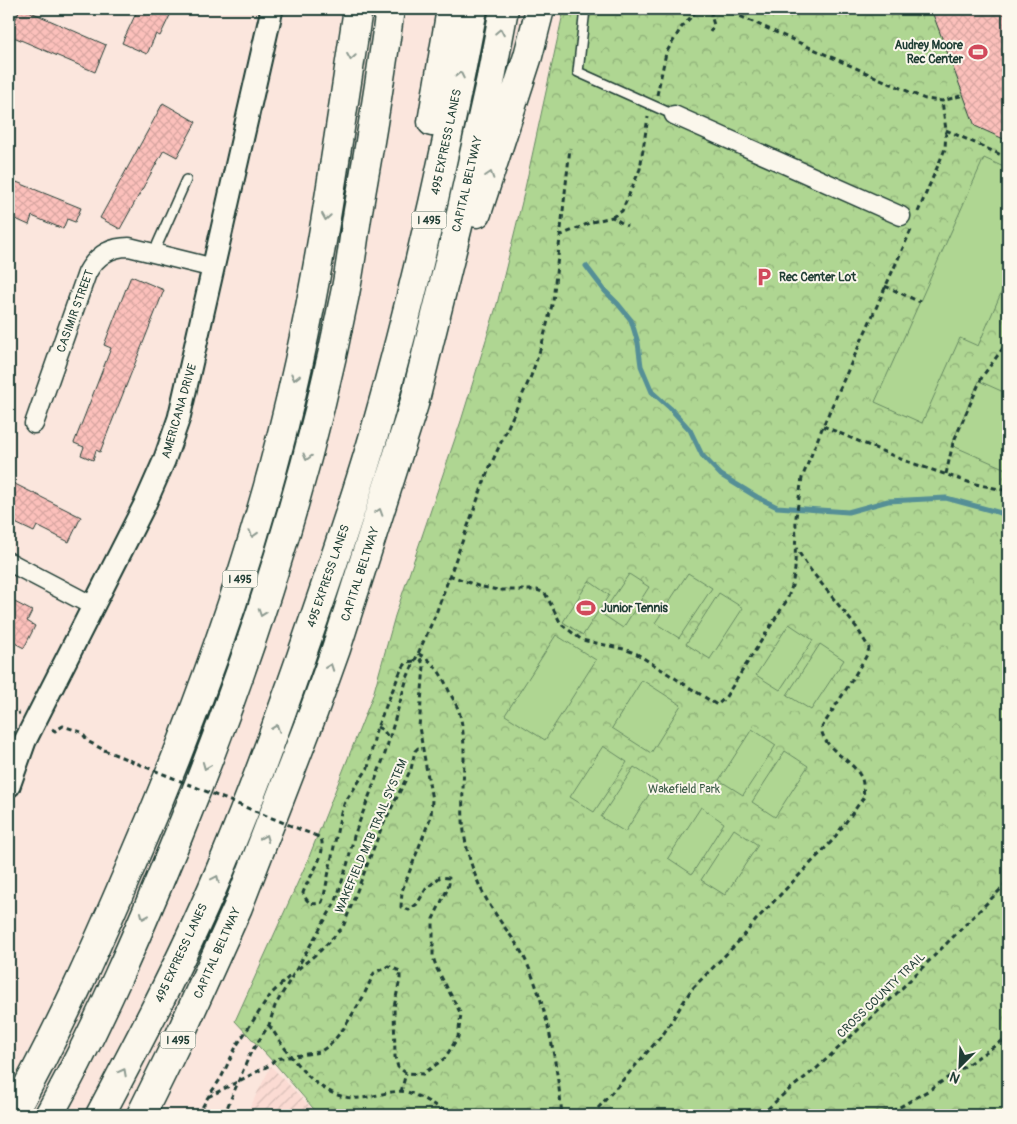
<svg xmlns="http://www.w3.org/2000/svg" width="1017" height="1124" viewBox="0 0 1017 1124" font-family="Pangolin,sans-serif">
  <defs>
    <pattern id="industrial-furrows" width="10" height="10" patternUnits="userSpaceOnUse" patternTransform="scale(1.25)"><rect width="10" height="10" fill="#fbdbd3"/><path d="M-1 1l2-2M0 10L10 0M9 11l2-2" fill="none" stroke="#d7bdb6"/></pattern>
    <pattern id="forest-crowns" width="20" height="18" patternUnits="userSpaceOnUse" patternTransform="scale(1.25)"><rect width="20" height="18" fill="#afd692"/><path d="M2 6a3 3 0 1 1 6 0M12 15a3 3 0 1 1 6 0" fill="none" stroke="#8eaf78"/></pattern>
    <pattern id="building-cross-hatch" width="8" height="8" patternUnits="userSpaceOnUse" patternTransform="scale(1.25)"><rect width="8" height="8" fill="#fcc0bb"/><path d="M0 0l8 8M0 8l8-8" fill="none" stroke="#d8a6a1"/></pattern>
  </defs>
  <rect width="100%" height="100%" fill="#fbe6dd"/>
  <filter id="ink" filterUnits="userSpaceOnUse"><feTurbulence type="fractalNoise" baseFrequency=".02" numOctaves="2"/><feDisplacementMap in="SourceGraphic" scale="10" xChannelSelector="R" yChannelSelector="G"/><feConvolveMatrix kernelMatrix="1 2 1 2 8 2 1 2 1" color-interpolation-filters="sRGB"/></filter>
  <g filter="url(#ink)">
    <path fill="url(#industrial-furrows)" d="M271,1066L318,1115H246Z"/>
    <path fill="url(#forest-crowns)" stroke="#678a63" d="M564,9H1008V1115H319L276,1065L235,1021L307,862L373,695L395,616L461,421L497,304L522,202Z"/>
    <path fill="#afd692" stroke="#678a63" d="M984,158L1008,169V277L978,346L960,338L922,423L875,402Z
      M979,381L1008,394V470L951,445Z
      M688,573L712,588L679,638L655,623Z
      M629,574L649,587L623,628L602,614Z
      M589,581L609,595L583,635L563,622Z
      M719,593L743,608L710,659L686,644Z
      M789,624L813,640L780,690L756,675Z
      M556,635L596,660L545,740L505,715Z
      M820,644L844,660L811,710L787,695Z
      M642,680L681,705L651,753L612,728Z
      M752,729L776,745L743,795L719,780Z
      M603,746L627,762L594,812L570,797Z
      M785,751L808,766L775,817L752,802Z
      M634,767L657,782L625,832L601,817Z
      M701,807L724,823L692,874L668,858Z
      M734,829L758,845L725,895L701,880Z"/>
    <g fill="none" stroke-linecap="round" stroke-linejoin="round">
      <path stroke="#558f96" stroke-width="5" d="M586,266L605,291L618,304L631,320L638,343L641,366L652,392L670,408L690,430L702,455L721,475L757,497L777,507L848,512L888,501L946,498L1008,515"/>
    </g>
    <path fill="url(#building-cross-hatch)" stroke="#1f3d34" d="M20,9H24L106,45L95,72L9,35Z
      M138,9H173L160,36L156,34L147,54L122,43Z
      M931,9H1008V141L975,126Z
      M163,103L196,122L177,157L164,150L120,229L100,218Z
      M9,179L81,208L75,222L67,219L63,229L32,216L29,225L9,216Z
      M131,276L164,290L100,452L96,450L93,460L81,455L84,447L74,443L111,348L104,345Z
      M9,481L81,517L69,542L37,526L34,532L9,520Z
      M9,599L32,611L27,621L35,626L24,648L9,640Z"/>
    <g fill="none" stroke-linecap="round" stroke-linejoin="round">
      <g stroke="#1f3d34" stroke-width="12">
        <path id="service" d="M585,9L578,72L674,115
          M154,252L186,180"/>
      </g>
      <g stroke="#1f3d34" stroke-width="21">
        <path id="minor" d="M674,115L901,216
          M34,424L87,273C96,256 110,247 129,247L214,268
          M9,562L93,606"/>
      </g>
      <g stroke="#1f3d34" stroke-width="25">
        <path id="tertiary" d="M9,786L25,741L145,504L164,461L179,418L272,9"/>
      </g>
      <g stroke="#1f3d34" stroke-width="31">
        <path id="motorway" d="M432,122L451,9
          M477,213L528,56L540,9
          M12,1115C58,1033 96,948 133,861C203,700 262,533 299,361C324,245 340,126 358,9
          M49,1115C99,1025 140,929 179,834C249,662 307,486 343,303C350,273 353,242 358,211C370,144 381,76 390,9
          M100,1115C144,1032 188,948 224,861C252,794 277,726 301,657C327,581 354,505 376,428C415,290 447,149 473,9
          M141,1115L176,1044L238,907L313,713L336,649L414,404L458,226L491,78L504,9"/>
      </g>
      <path stroke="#1f3d34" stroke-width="3" stroke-dasharray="5 4" stroke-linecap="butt" d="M724,9L925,99L942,101L964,95
        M710,32L714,25L711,15L714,9
        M657,95L666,53L681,28L698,9
        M946,130L1008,158
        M918,212L945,149L946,130L942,101
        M612,217L622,211L640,169L648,117
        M559,236L592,222L612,217L627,226
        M885,286L920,302
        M823,426L903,460L971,483L1008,491
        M946,474L953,443L982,377L1008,341
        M449,575L478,586L498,590H537L545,593L561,624L582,640L624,649L637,654L717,705L725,698L787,600L792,586L795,569L796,517L802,478L823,426L911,230
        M419,654C435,662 442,675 449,691C453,699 458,707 460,715C470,757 457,801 466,844C471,868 481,893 495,913C504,928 516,941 524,957C547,1004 557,1064 562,1115
        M9,714L20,713
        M377,727L383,730L389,738
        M52,729L55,731L63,726L81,732L89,742L104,750
        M314,835L321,838C327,857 309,875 303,893C307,903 312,906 322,902L324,896L341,812L345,802L368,768L376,730L401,670L407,662L414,661
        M298,969L321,950L343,927L381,829L411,769L415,751L418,748L422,750
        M269,1025C291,1057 317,1101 361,1098C376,1097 393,1089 407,1092C423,1097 437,1107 452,1115
        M401,1092L406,1073
        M208,1097L270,1065L275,1059L320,1052L331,1044L344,1028L363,997L374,973L388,966L400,971V979L394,1007L395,1057L398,1067L406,1073L423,1074L445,1058L458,1037L461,1014L437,969L433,957V919L447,890L449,884V878L440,877L426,889L417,904L409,910L401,907L402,891L431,816L432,800L419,727L424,666L418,654
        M198,1115L208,1097L221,1078L237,1045L271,994L291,975
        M224,1115L250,1054L269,1025L275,1006L336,901L348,862L354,836L384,757L407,678L435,616L488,471L531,376L542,344L553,301L570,148
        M592,1115L664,1033L691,990L742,938L756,920L832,841L864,797C863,791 864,782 861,777C851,758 826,752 821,729C833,709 847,689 859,668C863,661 867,657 869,648L857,628L809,568L796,548
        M761,1115L785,1093L817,1068L887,1003L1008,882
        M865,1115L893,1111L931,1089L1008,1037"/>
      <use href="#service" stroke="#fbf7ec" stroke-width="9"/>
      <use href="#minor" stroke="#fbf7ec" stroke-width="18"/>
      <use href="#tertiary" stroke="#fbf7ec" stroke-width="21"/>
      <use href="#motorway" stroke="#fbf7ec" stroke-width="28"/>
      <path stroke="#1f3d34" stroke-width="3" stroke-dasharray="5 4" stroke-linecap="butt" d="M104,750L314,835"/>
    </g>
    <defs><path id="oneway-chevron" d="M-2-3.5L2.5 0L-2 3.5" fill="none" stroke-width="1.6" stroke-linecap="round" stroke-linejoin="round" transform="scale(1.25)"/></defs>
    <g stroke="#8d9a90">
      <use href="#oneway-chevron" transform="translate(500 32) rotate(-79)"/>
      <use href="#oneway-chevron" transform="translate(351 57) rotate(99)"/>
      <use href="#oneway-chevron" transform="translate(460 75) rotate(-78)"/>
      <use href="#oneway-chevron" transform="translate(490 175) rotate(-72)"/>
      <use href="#oneway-chevron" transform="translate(326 217) rotate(99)"/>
      <use href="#oneway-chevron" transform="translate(295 377) rotate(104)"/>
      <use href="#oneway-chevron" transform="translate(307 457) rotate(105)"/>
      <use href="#oneway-chevron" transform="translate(379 512) rotate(-72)"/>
      <use href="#oneway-chevron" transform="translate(253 534) rotate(107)"/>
      <use href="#oneway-chevron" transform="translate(262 613) rotate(109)"/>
      <use href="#oneway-chevron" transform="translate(330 667) rotate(-70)"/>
      <use href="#oneway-chevron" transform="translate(276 728) rotate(-71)"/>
      <use href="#oneway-chevron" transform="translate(206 766) rotate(112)"/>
      <use href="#oneway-chevron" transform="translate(265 838) rotate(-68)"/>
      <use href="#oneway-chevron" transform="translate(216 879) rotate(-65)"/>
      <use href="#oneway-chevron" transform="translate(144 916) rotate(113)"/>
      <use href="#oneway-chevron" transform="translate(123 1072) rotate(-62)"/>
    </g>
  </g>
  <defs>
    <g id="stadium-bare" transform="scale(1.5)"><path d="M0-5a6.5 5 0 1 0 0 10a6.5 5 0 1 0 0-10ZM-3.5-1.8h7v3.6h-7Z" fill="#d1495b" stroke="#fbf7ec" stroke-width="2.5" paint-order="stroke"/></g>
    <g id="parking-bare" transform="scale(1.5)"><path d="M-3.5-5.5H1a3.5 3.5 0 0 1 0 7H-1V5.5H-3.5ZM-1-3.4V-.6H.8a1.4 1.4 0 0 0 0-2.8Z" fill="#d1495b" stroke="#fbf7ec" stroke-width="2.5" paint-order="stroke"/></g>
  </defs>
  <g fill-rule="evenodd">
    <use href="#stadium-bare" x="978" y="52"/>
    <use href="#parking-bare" x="764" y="277"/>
    <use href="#stadium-bare" x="586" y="608"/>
  </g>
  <g text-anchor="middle" stroke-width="4" stroke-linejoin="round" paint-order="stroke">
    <g fill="#fbf7ec" stroke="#61756b" stroke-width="1">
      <rect x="411.5" y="211.5" width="35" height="17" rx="4"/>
      <rect x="222.5" y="570.5" width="35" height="17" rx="4"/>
      <rect x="160.5" y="1031.5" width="35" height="17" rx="4"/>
    </g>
    <g font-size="11" font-weight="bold" fill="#1f3d34">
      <text x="429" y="224">I 495</text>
      <text x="240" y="583">I 495</text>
      <text x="178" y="1044">I 495</text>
    </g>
    <g font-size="12" font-weight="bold" fill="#1f3d34" stroke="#fbf7ec" text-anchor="start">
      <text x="963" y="49" text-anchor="end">Audrey Moore<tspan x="963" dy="14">Rec Center</tspan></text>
      <text x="779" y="281">Rec Center Lot</text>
      <text x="601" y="612">Junior Tennis</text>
    </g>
    <g font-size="12" fill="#1f3d34" stroke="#fbf7ec">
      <text transform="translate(446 142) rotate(-78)" y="4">495 EXPRESS LANES</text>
      <text transform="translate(467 184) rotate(-77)" y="4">CAPITAL BELTWAY</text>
      <text transform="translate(75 311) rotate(-70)" y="4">CASIMIR STREET</text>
      <text transform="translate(179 411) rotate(-74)" y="4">AMERICANA DRIVE</text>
      <text transform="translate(360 574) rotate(-72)" y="4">CAPITAL BELTWAY</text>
      <text transform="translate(328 576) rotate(-71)" y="4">495 EXPRESS LANES</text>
      <text transform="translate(371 836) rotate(-67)" y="4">WAKEFIELD MTB TRAIL SYSTEM</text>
      <text transform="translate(181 953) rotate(-65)" y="4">495 EXPRESS LANES</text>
      <text transform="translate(217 953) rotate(-66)" y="4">CAPITAL BELTWAY</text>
      <text transform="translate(881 995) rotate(-44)" y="4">CROSS COUNTY TRAIL</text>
    </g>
    <g font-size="12" fill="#3c5c47" stroke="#fbf7ec">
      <text x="684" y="793">Wakefield Park</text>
    </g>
  </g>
  <rect width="1017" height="1124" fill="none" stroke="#fbf7ec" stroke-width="30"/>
  <rect x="15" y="15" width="987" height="1094" fill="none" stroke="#1f3d34" stroke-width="2" filter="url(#ink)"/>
  <g transform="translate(960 1066) rotate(204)" stroke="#fbf7ec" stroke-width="4" paint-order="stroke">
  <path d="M0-4L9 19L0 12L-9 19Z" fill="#1f3d34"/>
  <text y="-8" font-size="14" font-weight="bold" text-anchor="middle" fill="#1f3d34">N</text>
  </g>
</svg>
